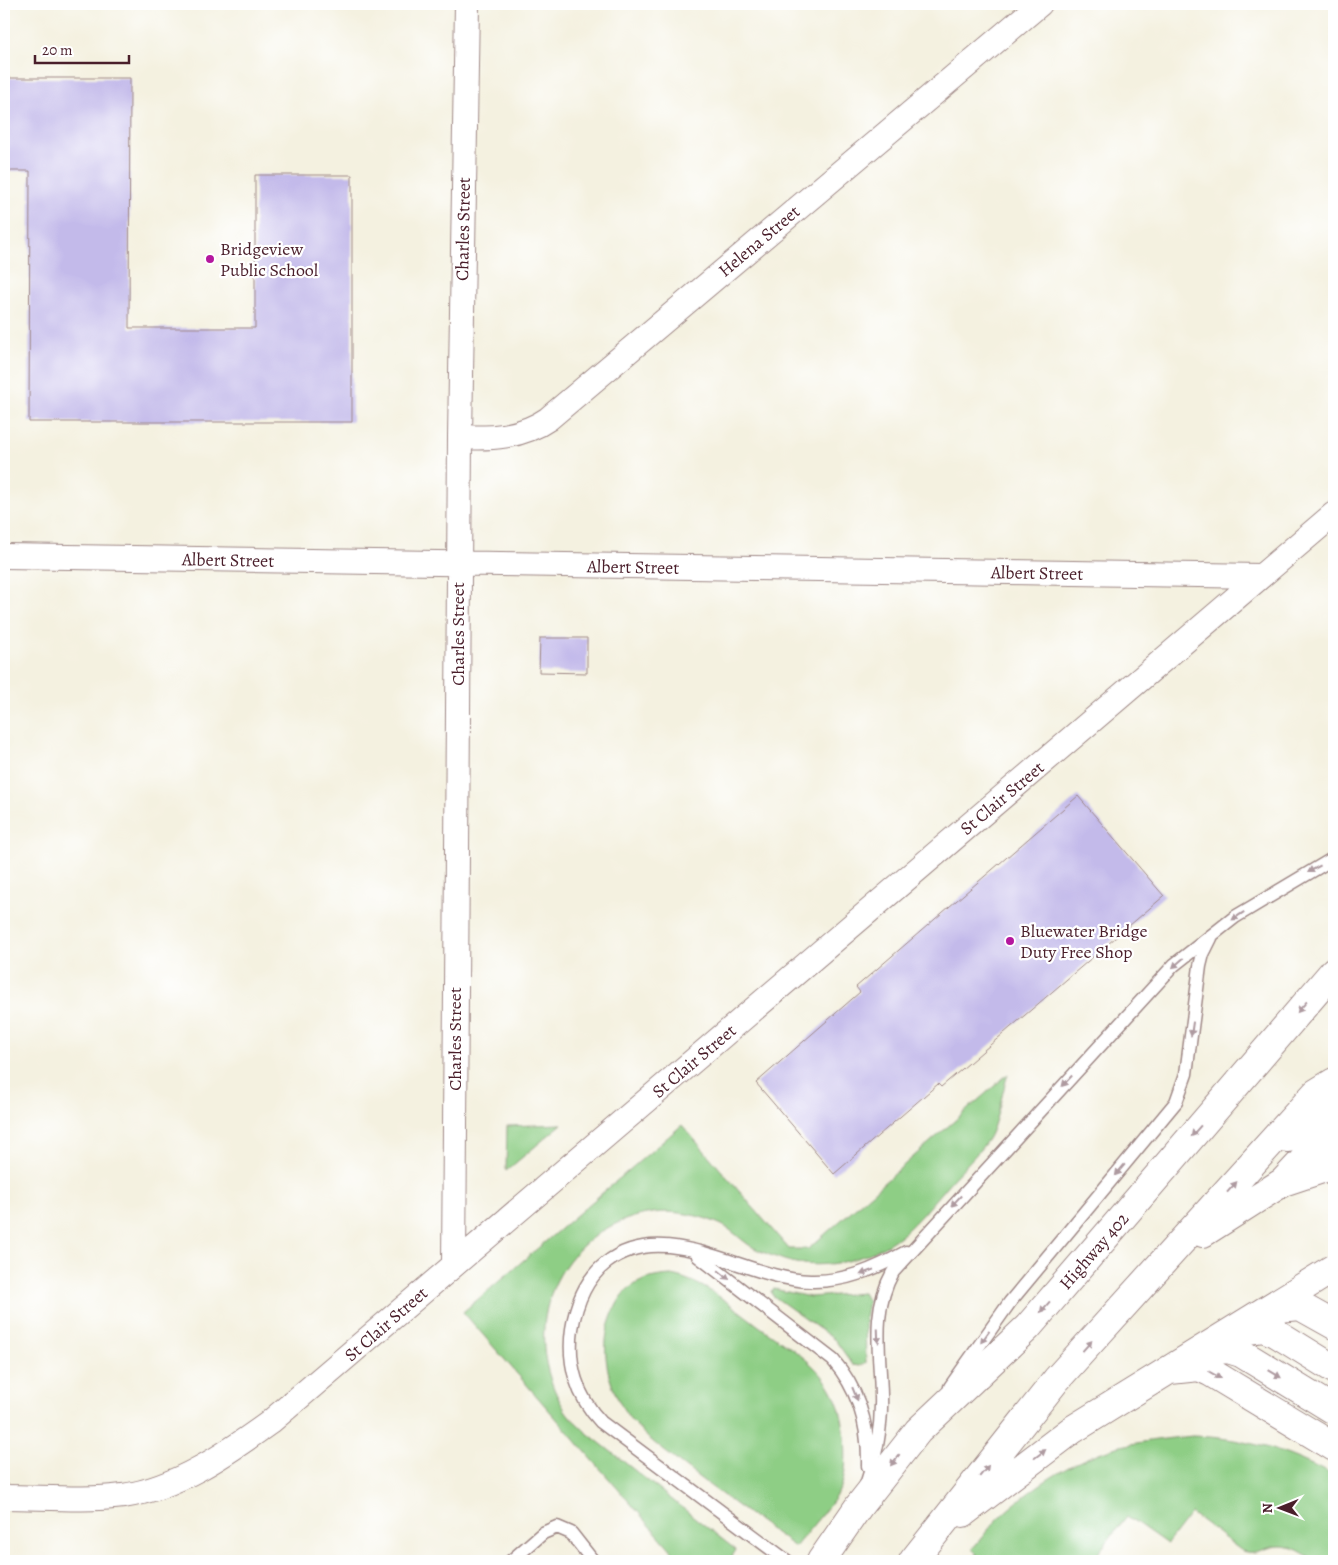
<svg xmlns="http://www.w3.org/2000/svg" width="1338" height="1565" viewBox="0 0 1338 1565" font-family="Alegreya,serif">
  <rect width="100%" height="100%" fill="#fff"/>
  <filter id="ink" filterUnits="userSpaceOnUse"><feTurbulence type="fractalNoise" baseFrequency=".02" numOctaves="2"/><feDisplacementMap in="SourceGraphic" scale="10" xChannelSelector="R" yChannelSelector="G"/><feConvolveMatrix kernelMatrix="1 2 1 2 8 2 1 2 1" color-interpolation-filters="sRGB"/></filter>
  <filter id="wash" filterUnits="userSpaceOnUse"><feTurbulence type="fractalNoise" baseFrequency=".0096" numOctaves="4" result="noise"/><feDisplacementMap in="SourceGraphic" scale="20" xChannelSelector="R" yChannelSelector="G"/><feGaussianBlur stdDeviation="1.12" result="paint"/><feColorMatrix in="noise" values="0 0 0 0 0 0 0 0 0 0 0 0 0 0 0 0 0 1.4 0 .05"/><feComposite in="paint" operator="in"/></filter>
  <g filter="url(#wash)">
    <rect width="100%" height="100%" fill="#f4f1e0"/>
    <path fill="#8ece85" stroke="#6c7658" d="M1008,1074C1003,1089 996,1127 988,1139C978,1154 963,1168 951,1181C937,1197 923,1215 908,1229C877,1258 825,1273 784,1260C773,1256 760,1252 749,1245C740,1239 732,1230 722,1225C701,1215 674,1210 652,1213C556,1228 515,1330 565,1410C570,1418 579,1425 586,1432L736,1550L729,1561H681L463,1312L682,1125L789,1249H808Z
      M562,1124L506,1171L507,1126Z
      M671,1275C704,1281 732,1306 759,1326C806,1359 839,1374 845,1438C846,1453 847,1472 841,1487C835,1501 806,1533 795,1547C757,1520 719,1493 681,1464C665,1451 646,1438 632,1421C610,1394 598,1352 611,1318C622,1287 639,1277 671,1275Z
      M774,1289L810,1297L863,1293L868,1302L865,1318L866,1363L860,1366L853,1365L835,1340L772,1295L771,1291Z
      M1193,1436C1247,1438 1287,1451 1334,1476V1561C1329,1561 1320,1563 1315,1560C1302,1553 1295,1546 1280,1546C1266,1546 1256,1556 1242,1551L1191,1513L1167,1544L1127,1516L1092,1561H971L977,1554L972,1549C982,1538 991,1525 1003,1514C1035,1485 1078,1457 1121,1446C1145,1441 1169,1438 1193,1436Z"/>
    <g id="blocks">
      <path fill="#c3baea" d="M4,78H130L129,328H255V175H352V422H29L30,171H4Z
        M540,638H587V673L539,672Z
        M1078,796L1164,896L941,1087L938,1084L834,1174L756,1083L860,992L856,987Z"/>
    </g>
  </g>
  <g filter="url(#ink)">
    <use href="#blocks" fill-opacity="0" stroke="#9f8886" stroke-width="1"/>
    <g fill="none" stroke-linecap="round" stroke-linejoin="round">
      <g stroke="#9f8886" stroke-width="15">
        <path id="lane" d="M698,1256L833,1360C859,1390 869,1426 868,1466
          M950,1387L1010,1302L1176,1102L1186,1074L1200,966L1203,954L1211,938
          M866,1485C876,1457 882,1425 881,1395C880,1352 871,1311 893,1272L1174,965L1235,917L1334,858
          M511,1561L543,1533L557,1527L571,1533L593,1561
          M787,1561L601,1422C577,1397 567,1364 572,1329C576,1304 586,1279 606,1263C665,1216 745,1279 810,1281C846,1282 875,1269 906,1252"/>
      </g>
      <g stroke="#9f8886" stroke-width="26">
        <path id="street" d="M460,437C491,439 522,437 548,419L1040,4
          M4,556L1261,576
          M454,1265L460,437L467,4
          M4,1497C43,1497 84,1501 123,1496C177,1488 226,1454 269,1423L1334,514"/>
      </g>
      <g stroke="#9f8886" stroke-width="30">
        <path id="highway" d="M1288,1138L1334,1109
          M1284,1181L1311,1152L1334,1136
          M1203,1233L1283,1182L1334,1165
          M1269,1309L1300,1306L1334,1325
          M1232,1332L1263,1328L1276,1333L1334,1369
          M1199,1352L1228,1349L1241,1353L1334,1410
          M1170,1370L1199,1367L1210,1372L1334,1447
          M963,1513L1072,1430L1334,1268
          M821,1561L859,1506L918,1431L1028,1327L1334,971
          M913,1561L1057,1379L1316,1093L1334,1082"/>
      </g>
      <use href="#lane" stroke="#fff" stroke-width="12"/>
      <use href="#street" stroke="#fff" stroke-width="24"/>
      <use href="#highway" stroke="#fff" stroke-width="28"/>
    </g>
    <defs><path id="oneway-solid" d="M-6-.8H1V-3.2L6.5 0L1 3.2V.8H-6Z" transform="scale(1.25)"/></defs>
    <g fill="#ae9aa0">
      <use href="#oneway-solid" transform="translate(1314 869) rotate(151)"/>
      <use href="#oneway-solid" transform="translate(1238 916) rotate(146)"/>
      <use href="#oneway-solid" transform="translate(1178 963) rotate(139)"/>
      <use href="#oneway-solid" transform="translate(1302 1007) rotate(131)"/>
      <use href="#oneway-solid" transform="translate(1192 1029) rotate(98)"/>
      <use href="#oneway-solid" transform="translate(1067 1081) rotate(133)"/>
      <use href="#oneway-solid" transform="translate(1196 1131) rotate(131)"/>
      <use href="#oneway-solid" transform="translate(1120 1170) rotate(130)"/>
      <use href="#oneway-solid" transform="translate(1232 1187) rotate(-48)"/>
      <use href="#oneway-solid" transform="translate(956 1201) rotate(133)"/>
      <use href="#oneway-solid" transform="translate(867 1272) rotate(159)"/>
      <use href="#oneway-solid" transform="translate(724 1275) rotate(39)"/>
      <use href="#oneway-solid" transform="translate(1045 1307) rotate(131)"/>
      <use href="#oneway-solid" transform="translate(878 1336) rotate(88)"/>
      <use href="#oneway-solid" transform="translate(985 1337) rotate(126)"/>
      <use href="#oneway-solid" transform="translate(1087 1346) rotate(-48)"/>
      <use href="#oneway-solid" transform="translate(1275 1374) rotate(31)"/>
      <use href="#oneway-solid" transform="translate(1215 1375) rotate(30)"/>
      <use href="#oneway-solid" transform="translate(855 1394) rotate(68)"/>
      <use href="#oneway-solid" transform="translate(1040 1454) rotate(-37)"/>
      <use href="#oneway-solid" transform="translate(895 1460) rotate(128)"/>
      <use href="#oneway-solid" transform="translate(984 1471) rotate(-51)"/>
    </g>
  </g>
  <g fill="#b5179e" stroke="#fff" stroke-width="2">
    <circle cx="210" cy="259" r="5"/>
    <circle cx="1010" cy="941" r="5"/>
  </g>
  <g text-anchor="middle" stroke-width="4.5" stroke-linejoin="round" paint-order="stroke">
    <g font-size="18" fill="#4a1f2b" stroke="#fff">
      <text transform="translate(463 229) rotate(-89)" y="6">Charles Street</text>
      <text transform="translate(759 241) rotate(-40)" y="6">Helena Street</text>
      <text transform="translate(228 560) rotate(1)" y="6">Albert Street</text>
      <text transform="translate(633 567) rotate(1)" y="6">Albert Street</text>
      <text transform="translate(1037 573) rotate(1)" y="6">Albert Street</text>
      <text transform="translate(458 634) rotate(-90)" y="6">Charles Street</text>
      <text transform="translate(1002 798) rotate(-40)" y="6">St Clair Street</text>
      <text transform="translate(455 1039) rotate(-90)" y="6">Charles Street</text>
      <text transform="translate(694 1061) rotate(-40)" y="6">St Clair Street</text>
      <text transform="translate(1094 1251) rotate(-49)" y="6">Highway 402</text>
      <text transform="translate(386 1324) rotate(-41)" y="6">St Clair Street</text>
    </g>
    <g font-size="18" fill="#4a1f2b" stroke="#fff" text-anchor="start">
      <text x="220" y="255">Bridgeview<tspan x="220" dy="21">Public School</tspan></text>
      <text x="1020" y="937">Bluewater Bridge<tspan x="1020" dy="21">Duty Free Shop</tspan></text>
    </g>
  </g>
  <rect width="1338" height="1565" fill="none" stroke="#fff" stroke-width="20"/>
  <g transform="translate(1280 1508) rotate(269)" stroke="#ffffff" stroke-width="4" paint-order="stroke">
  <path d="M0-4L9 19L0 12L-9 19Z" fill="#4a1f2b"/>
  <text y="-8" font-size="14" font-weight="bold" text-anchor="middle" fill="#4a1f2b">N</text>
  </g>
  <path d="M35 55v8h94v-8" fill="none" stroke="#4a1f2b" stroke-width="2.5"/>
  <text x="42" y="55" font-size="15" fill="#4a1f2b" stroke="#ffffff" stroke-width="4" paint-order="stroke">20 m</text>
</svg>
